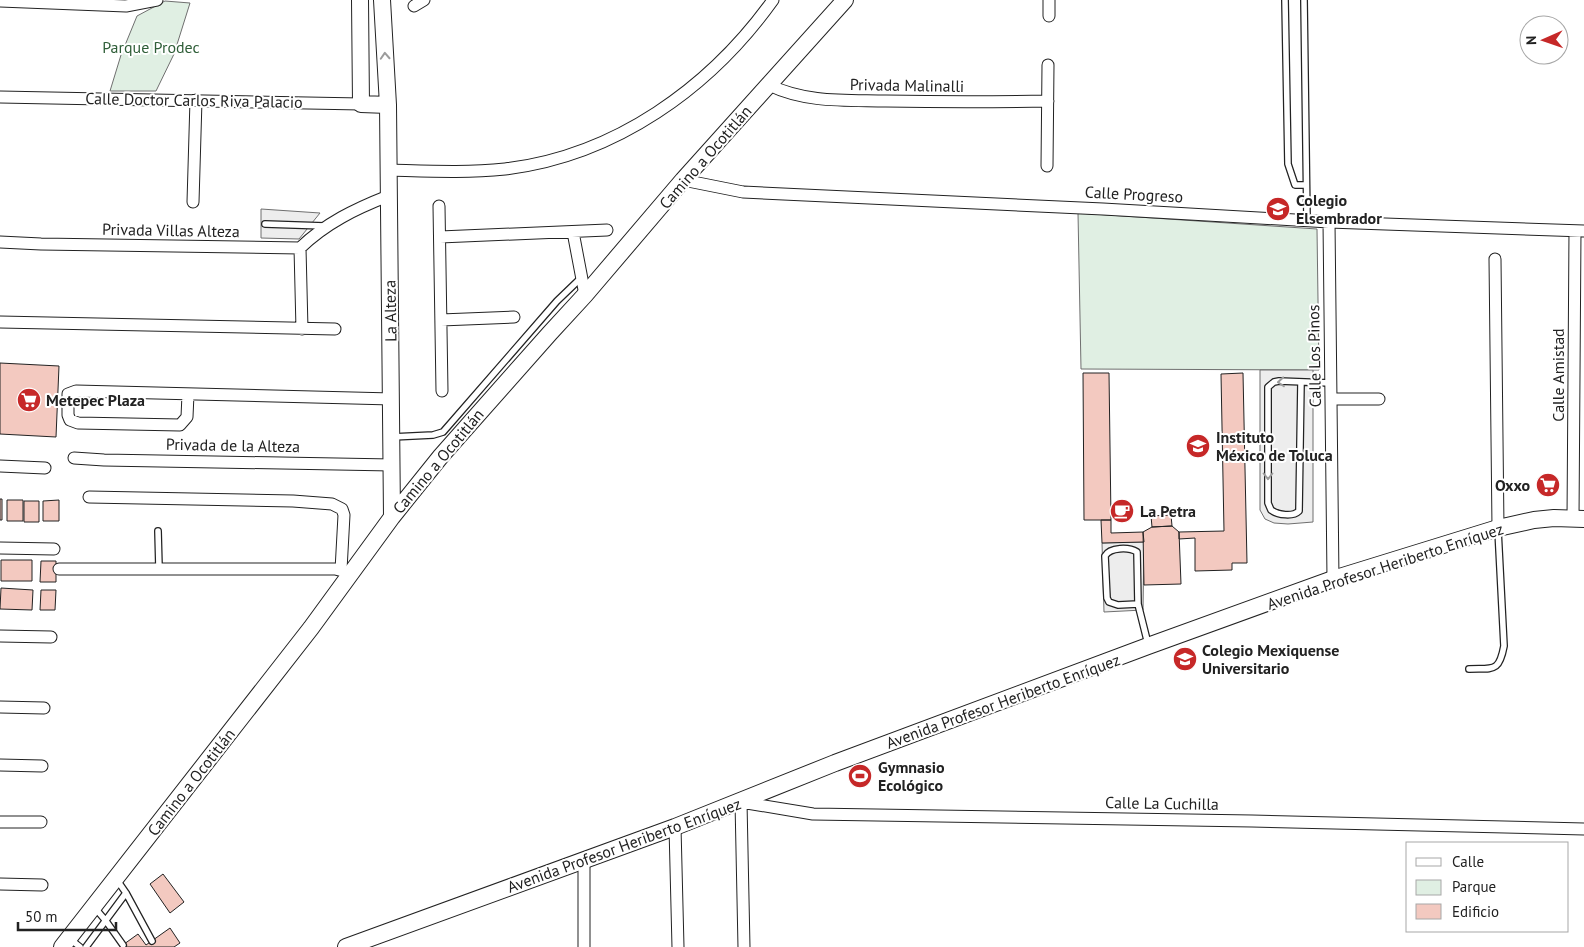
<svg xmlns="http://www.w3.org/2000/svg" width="1584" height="947" viewBox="0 0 1584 947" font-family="'PT Sans',sans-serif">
  <rect width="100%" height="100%" fill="#fff"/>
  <path fill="#e0efe3" stroke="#6f6f6f" d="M165,1L190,3L174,54L156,91H110L121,55L137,16Z
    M1078,213L1317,229L1319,370L1081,369Z"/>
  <path fill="#ededed" stroke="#6f6f6f" d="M261,209L320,213L299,239L261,238Z
    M1260,370H1313V522L1288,524L1274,523L1265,519L1260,510Z
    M1144,542L1143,610L1104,612L1102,543Z"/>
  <path fill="#f3c9c0" stroke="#222" d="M0,363L59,366L56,437L0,434Z
    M1083,373H1109L1111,520H1084Z
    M1243,373L1247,563H1232V570L1195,571V538L1179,539V532L1224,531L1221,374Z
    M0,499H2V520H0Z
    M7,500H23V521H7Z
    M59,500V521H43V501Z
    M24,501H39V522H24Z
    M1171,515L1172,526L1152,527L1151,516Z
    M1101,520H1111V533L1143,532L1144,542L1102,543Z
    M1172,526L1179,532L1181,584L1144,585L1143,532L1152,527Z
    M1,560H32V581H1Z
    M41,561H56V582H40Z
    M1,588L33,590L32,610L0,609Z
    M41,590H56L55,610H40Z
    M163,874L184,902L170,913L150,884Z
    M170,928L180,943L174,947H120L138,934L146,945Z"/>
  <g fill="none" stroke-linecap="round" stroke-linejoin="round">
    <g stroke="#222" stroke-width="8">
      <path id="lane" d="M1285,0L1288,164L1295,185H1306
        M1304,0L1307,220
        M265,224L325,226
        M1301,382L1299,511C1293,517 1278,515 1271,510L1268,503V387L1274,382L1279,381L1331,383
        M392,437L433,435L443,432L557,301L582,277
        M158,531L159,568
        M1138,604L1118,605L1109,602L1107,598L1105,556C1110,547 1129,547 1137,552L1138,604L1148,644
        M1469,669C1493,668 1499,673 1504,646L1498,530
        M117,880L126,893L152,941
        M95,908L106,921L123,945
        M70,939L80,947
        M86,947L126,893"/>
    </g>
    <g stroke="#222" stroke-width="13">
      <path id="street" d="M0,1L126,6L157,0
        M414,6L424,0
        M1049,16V0
        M769,85C806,103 846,100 886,101C940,102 994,102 1048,101
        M0,97L361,104
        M1047,166L1048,65
        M388,170C428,171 466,173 505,169C615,156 710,88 773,0
        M683,180L743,192L1103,209L1329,222L1584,231
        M193,202L196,100
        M439,206L442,391
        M1329,222L1333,579
        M573,232L585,295
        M440,237L607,230
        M0,242L41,244L300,248C326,223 355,209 388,196
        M300,248L302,329
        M1495,259L1498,528
        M441,320L514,317
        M0,322L335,329
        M188,394L187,417L180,425L78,423L70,420L68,415V394L76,391L392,399
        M1331,399H1379
        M74,458L104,460L392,465
        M0,466L45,468
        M89,497L293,501L332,504L342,509L344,515L341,570
        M1573,519L1575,231
        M0,548L54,549
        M59,569H335L347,572
        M0,636L51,637
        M0,707L44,708
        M0,765L42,766
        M0,822H41
        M675,827L678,947
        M584,860V947
        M0,884L42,885
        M744,947L741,802L813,814L1252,821L1584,829"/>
    </g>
    <g stroke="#222" stroke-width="18">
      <path id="secondary" d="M360,0L361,104L388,105
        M382,0L388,105L392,517
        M62,947L311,628L392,517L441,456L550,333L585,295L683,180L845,0
        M346,947L675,827L835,763L1148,646L1333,579L1498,528L1534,520L1554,518L1584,519"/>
    </g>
    <use href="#lane" stroke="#fff" stroke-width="5.5"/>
    <use href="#street" stroke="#fff" stroke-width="11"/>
    <use href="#secondary" stroke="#fff" stroke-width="16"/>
  </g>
  <defs><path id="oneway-chevron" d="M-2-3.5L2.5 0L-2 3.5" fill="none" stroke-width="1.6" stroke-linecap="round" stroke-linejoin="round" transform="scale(1.25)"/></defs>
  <g stroke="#9c9c9c">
    <use href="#oneway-chevron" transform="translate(385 56) rotate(-93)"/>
    <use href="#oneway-chevron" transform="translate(1281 382) rotate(175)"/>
    <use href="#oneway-chevron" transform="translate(1268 476) rotate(90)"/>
  </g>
  <defs>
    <g id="school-disc" transform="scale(1.25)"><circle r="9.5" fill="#c62828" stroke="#fff"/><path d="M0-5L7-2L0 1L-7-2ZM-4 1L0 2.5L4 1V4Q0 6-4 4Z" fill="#fff"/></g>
    <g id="supermarket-disc" transform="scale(1.25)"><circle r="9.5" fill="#c62828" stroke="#fff"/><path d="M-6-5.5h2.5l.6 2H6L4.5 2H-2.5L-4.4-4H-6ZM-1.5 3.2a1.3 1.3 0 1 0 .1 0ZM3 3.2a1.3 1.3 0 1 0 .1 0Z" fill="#fff"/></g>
    <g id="cafe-disc" transform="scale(1.25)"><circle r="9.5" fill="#c62828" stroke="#fff"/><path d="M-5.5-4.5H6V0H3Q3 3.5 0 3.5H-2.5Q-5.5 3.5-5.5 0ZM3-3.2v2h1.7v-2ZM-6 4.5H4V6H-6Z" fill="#fff"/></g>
    <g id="stadium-disc" transform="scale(1.25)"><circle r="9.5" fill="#c62828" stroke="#fff"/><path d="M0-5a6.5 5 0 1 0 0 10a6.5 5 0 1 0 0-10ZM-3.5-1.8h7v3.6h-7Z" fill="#fff"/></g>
  </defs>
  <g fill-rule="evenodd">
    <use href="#school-disc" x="1278" y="209"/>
    <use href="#supermarket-disc" x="29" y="400"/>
    <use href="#school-disc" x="1198" y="446"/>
    <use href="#supermarket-disc" x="1548" y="485"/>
    <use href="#cafe-disc" x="1122" y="511"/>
    <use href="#school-disc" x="1185" y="659"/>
    <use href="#stadium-disc" x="860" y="776"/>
  </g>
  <g text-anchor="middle" stroke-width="4" stroke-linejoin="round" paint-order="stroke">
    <g font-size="16" fill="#2f5e38" stroke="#fff">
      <text x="151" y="53">Parque Prodec</text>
    </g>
    <g font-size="16" fill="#222" stroke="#fff">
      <text transform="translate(907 85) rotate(1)" y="6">Privada Malinalli</text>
      <text transform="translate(194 100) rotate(1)" y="6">Calle Doctor Carlos Riva Palacio</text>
      <text transform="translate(705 157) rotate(-49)" y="6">Camino a Ocotitlán</text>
      <text transform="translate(1134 194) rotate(3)" y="6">Calle Progreso</text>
      <text transform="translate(171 230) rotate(1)" y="6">Privada Villas Alteza</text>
      <text transform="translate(390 311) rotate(-91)" y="6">La Alteza</text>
      <text transform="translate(1314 356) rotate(-91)" y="6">Calle Los Pinos</text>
      <text transform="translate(1558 375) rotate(-90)" y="6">Calle Amistad</text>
      <text transform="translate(233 445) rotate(1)" y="6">Privada de la Alteza</text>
      <text transform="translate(438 461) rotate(-50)" y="6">Camino a Ocotitlán</text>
      <text transform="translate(1385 566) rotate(-18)" y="6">Avenida Profesor Heriberto Enríquez</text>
      <text transform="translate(1003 701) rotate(-20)" y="6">Avenida Profesor Heriberto Enríquez</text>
      <text transform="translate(191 782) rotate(-52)" y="6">Camino a Ocotitlán</text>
      <text transform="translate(1162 803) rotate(1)" y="6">Calle La Cuchilla</text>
      <text transform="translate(624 845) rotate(-20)" y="6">Avenida Profesor Heriberto Enríquez</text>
    </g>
    <g font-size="16" font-weight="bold" fill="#222" stroke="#fff" text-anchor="start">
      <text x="1296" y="206">Colegio<tspan x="1296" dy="18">Elsembrador</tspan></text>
      <text x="46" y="406">Metepec Plaza</text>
      <text x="1216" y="443">Instituto<tspan x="1216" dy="18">México de Toluca</tspan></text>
      <text x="1530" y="491" text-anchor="end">Oxxo</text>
      <text x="1140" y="517">La Petra</text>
      <text x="1202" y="656">Colegio Mexiquense<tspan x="1202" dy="18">Universitario</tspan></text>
      <text x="878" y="773">Gymnasio<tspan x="878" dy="18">Ecológico</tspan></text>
    </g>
  </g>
  <rect x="1406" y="842" width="162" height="90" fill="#ffffff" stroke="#a7a7a7"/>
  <rect x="1416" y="858" width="25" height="8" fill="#ffffff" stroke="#a7a7a7"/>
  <text x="1452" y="867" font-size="15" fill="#222222">Calle</text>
  <rect x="1416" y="880" width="25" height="15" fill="#e0efe3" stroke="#a7a7a7"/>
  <text x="1452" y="892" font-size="15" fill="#222222">Parque</text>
  <rect x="1416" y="904" width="25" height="15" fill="#f3c9c0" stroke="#a7a7a7"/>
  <text x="1452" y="917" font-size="15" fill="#222222">Edificio</text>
  <g transform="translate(1544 40) rotate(268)"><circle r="24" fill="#ffffff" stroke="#a7a7a7"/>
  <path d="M0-4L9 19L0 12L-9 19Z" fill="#c62828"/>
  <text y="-8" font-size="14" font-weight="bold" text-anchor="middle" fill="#222222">N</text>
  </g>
  <path d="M18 922v8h98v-8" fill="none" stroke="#222222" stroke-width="2.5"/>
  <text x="25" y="922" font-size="15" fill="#222222" stroke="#ffffff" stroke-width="4" paint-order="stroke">50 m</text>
</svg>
